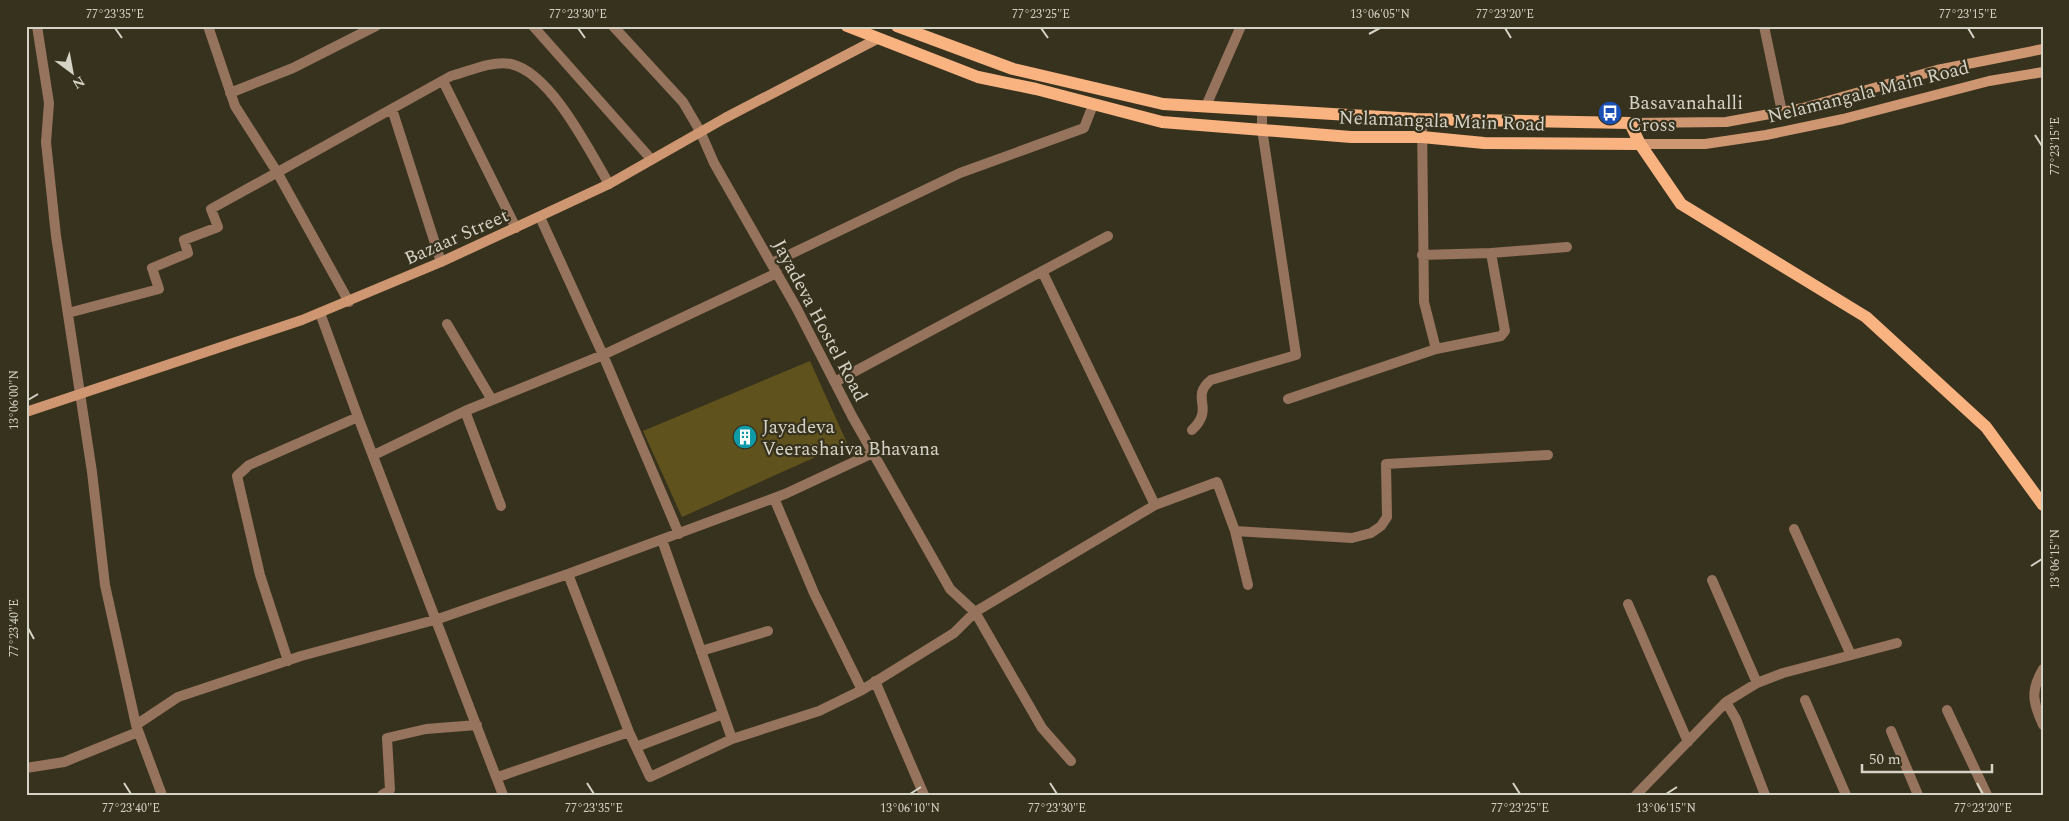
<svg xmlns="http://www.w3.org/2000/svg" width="2069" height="821" viewBox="0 0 2069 821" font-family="Spectral,serif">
  <rect width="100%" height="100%" fill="#37321e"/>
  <path fill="#60521c" d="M810,361L847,443L682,517L643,431Z"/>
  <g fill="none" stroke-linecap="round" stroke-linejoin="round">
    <path stroke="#95735c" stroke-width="10" d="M1206,106L1241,26
      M701,651L768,631"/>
    <path stroke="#95735c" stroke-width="10" d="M37,26L49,103L46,142L56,236L92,472L105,585L136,725L162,795
      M208,26L235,106L277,172L349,302
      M533,26L651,159
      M613,26L683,102L700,131L714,163L796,307L852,416L950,589L975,612L1042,728L1071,761
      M1764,26L1782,112
      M443,81L516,228
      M230,93L293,68L376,26
      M392,109L441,262
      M1422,119L1424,302L1436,349
      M540,217L603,355L679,534
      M1491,253L1567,247
      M772,263L960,173L1084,128L1093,105
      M1042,271L1155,505
      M68,313L159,289L152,268L188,253L184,240L218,227L211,209L451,76C469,71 493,60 511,64C551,73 589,150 609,184
      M320,313L358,417
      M447,324L492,400
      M835,382L1108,236
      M1288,399L1436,349L1501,336L1505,331L1491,253L1422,255
      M465,411L501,506
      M1192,430C1216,407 1189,398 1211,380L1296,355L1262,129V109
      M374,455L465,411L603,355L777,273
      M774,498L814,593L862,690
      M1794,529L1851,655
      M1235,531L1352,538L1371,533L1381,526L1387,517L1386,464L1548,455
      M662,540L732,739
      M568,574L629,732L650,777L732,739L819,711L862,690L954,633L975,612L1155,505L1217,482L1235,531L1248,585
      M1712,580L1757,683
      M1628,604L1688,742
      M288,661L260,575L237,476L249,465L358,417L503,795
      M2043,669C2030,691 2033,703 2043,725
      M875,681L924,795
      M1805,700L1846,795
      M1726,702L1757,683L1783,673L1897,643
      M1947,710L1987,795
      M136,725L178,697L301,656L438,619L568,574L785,494L873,453
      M1891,731L1918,795
      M636,747L723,714
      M26,768L64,762L138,732
      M498,777L629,732
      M382,795L390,790L387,738L426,729L477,725
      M1636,795L1726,702L1736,719L1765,795"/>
    <path stroke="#ce9771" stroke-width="10" d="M1630,123L1726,122L1803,108L1937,70L2043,49
      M1640,144H1705L1766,135L1843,119L1989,81L2043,72
      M26,412L302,320L441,262L609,184L725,118L877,39"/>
    <path stroke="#f9b381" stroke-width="12" d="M847,26L978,77L1036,89L1162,122L1351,137H1422L1484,143L1640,144
      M897,26L1013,69L1163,104L1416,119L1630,123L1640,144L1681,204L1866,317L1986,427L2043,505"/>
  </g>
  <path fill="none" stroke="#d5d2c6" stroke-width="2" d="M115,28L122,38M578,28L585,38M1041,28L1048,38M1505,28L1511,38M1968,28L1974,38M1369,34L1380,28M2035,135L2042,146M28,400L38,394M2031,566L2042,559M28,628L34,639M124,783L131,794M587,783L594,794M1050,783L1057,794M1513,783L1520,794M1977,783L1983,794M910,794L921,787M1666,794L1677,787"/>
  <defs>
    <g id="bus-disc" transform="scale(1.25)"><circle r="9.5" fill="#1a4fb4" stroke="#37321e"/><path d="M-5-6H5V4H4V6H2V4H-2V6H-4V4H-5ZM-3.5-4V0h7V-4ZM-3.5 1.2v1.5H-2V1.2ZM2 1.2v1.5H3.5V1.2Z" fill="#fff"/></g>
    <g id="building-disc" transform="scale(1.25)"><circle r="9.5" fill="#0f9aa8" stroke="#37321e"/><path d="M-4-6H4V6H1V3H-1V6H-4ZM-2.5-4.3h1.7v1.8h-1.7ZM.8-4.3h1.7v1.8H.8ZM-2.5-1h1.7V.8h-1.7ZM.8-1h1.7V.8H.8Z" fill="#fff"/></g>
  </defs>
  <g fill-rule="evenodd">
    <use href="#bus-disc" x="1610" y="113"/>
    <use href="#building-disc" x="745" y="437"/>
  </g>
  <g text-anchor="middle" stroke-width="4.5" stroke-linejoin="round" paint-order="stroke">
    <g font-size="19" fill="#d5d2c6" stroke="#37321e">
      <text transform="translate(1868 91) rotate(-14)" y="7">Nelamangala Main Road</text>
      <text transform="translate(1442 120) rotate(2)" y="7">Nelamangala Main Road</text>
      <text transform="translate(456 236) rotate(-24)" y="7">Bazaar Street</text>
      <text transform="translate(821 320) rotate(62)" y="7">Jayadeva Hostel Road</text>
    </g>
    <g font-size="19" fill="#d5d2c6" stroke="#37321e" text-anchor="start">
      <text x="1628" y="109">Basavanahalli<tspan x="1628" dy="22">Cross</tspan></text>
      <text x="762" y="433">Jayadeva<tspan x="762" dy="22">Veerashaiva Bhavana</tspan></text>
    </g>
  </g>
  <rect width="2069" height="821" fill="none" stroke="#37321e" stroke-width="55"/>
  <g transform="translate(72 72) rotate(148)" stroke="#37321e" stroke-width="4" paint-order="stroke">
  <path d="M0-4L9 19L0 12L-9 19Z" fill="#d5d2c6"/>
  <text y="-8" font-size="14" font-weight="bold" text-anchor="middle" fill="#d5d2c6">N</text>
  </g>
  <path d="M1862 764v8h130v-8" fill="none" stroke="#d5d2c6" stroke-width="2.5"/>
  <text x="1869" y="764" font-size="15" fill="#d5d2c6" stroke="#37321e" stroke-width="4" paint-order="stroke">50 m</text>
  <rect x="28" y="28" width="2014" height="766" fill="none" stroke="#d5d2c6" stroke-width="2"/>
  <g font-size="12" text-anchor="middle" fill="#d5d2c6">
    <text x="115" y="18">77°23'35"E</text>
    <text x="578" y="18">77°23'30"E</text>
    <text x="1041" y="18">77°23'25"E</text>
    <text x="1380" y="18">13°06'05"N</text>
    <text x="1505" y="18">77°23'20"E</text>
    <text x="1968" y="18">77°23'15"E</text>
    <text transform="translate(2055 146) rotate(-90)" y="4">77°23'15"E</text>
    <text transform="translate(14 400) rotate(-90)" y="4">13°06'00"N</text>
    <text transform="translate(2055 559) rotate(-90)" y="4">13°06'15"N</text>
    <text transform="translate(14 628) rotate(-90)" y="4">77°23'40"E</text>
    <text x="131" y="812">77°23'40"E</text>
    <text x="594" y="812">77°23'35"E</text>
    <text x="910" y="812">13°06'10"N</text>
    <text x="1057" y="812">77°23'30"E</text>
    <text x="1520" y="812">77°23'25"E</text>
    <text x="1666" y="812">13°06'15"N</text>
    <text x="1983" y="812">77°23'20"E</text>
  </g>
</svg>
